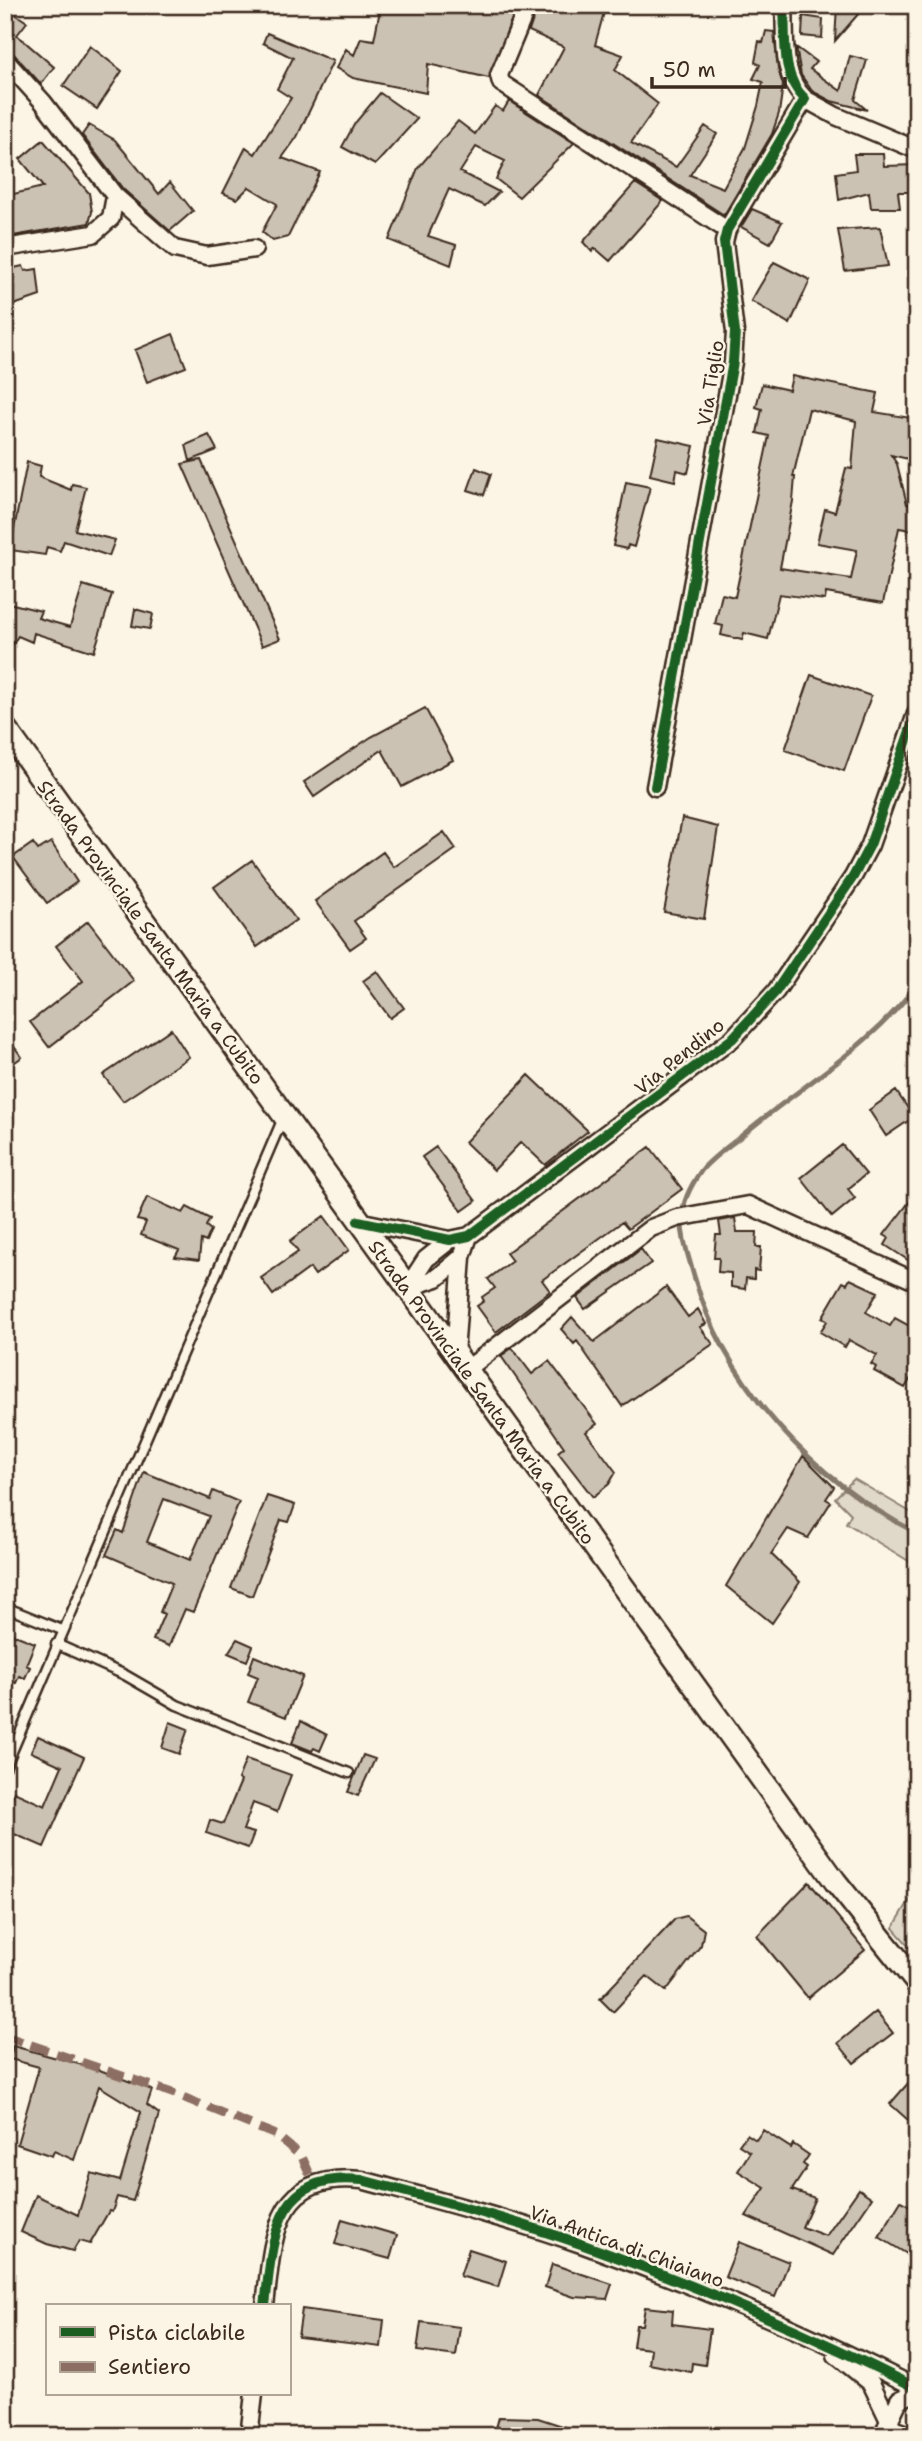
<svg xmlns="http://www.w3.org/2000/svg" width="922" height="2441" viewBox="0 0 922 2441" font-family="'Shantell Sans',sans-serif">
  <rect width="100%" height="100%" fill="#fcf5e5"/>
  <filter id="ink" filterUnits="userSpaceOnUse"><feTurbulence type="fractalNoise" baseFrequency=".0143" numOctaves="2"/><feDisplacementMap in="SourceGraphic" scale="14" xChannelSelector="R" yChannelSelector="G"/><feConvolveMatrix kernelMatrix="1 2 1 2 8 2 1 2 1" color-interpolation-filters="sRGB"/></filter>
  <g filter="url(#ink)">
    <path fill="#e0d8c8" stroke="#8e8173" stroke-width="2" d="M854,1479L917,1516V1566L846,1523L851,1514L835,1498Z
      M917,1888V1955L893,1928Z"/>
    <g fill="none" stroke-linecap="round" stroke-linejoin="round">
      <path stroke="#85796b" stroke-width="5" d="M917,984C871,1047 803,1084 745,1133C731,1145 712,1157 701,1171C672,1212 681,1231 694,1276C726,1387 815,1481 917,1533"/>
    </g>
    <path fill="#ccc2b3" stroke="#3b2a1e" stroke-width="2" fill-rule="evenodd" d="M381,5H517L489,78L428,64L426,93L353,78L336,68L346,49L354,55L361,38L374,40Z
      M538,5H606L595,45L623,55L615,70L658,104L631,143L676,167L705,126L717,134L690,175L723,188L745,148L758,106L763,82L753,79L760,65L755,62L759,41L763,43L766,31L774,32L778,69L783,85L779,113L772,134L724,215L539,95L564,47L529,31Z
      M837,5H866L835,41Z
      M5,7L27,22L17,35L54,67L41,84L13,53L5,50Z
      M803,16L823,19L822,38L802,36Z
      M267,33L333,61L297,137L282,158L320,172L288,237L273,241L262,232L277,204L249,187L237,199L223,193L246,147L255,154L291,98L277,89L293,58L263,43Z
      M90,46L122,71L97,109L63,86Z
      M796,47L816,62L810,69L841,91L850,56L867,60L855,100L867,110L831,101L812,91L801,75Z
      M380,93L417,119L375,165L342,147L355,123Z
      M509,101L574,143L519,197L496,179L505,161L476,147L460,172L499,192L485,206L449,189L428,236L456,245L451,265L389,240L418,168L458,121L475,134L495,106L503,111Z
      M89,125L115,140L159,194L170,182L193,211L170,231L123,189L82,135Z
      M43,140L89,193L92,212L89,223L7,237L5,196L43,187L20,159Z
      M854,154H883L884,166L917,165V192H898L900,208H871L869,192L839,200L836,173L856,170Z
      M635,183L663,201L610,261L595,248L592,252L583,242Z
      M752,209L782,222L770,243L741,227Z
      M880,227L888,266L845,271L838,230Z
      M774,262L810,280L790,324L751,301Z
      M23,266L25,271L37,269L40,296L5,308V270Z
      M173,334L186,367L147,382L135,350Z
      M792,376L878,393L874,412L917,419V461L891,455L897,464L907,504L917,505V531L899,528L883,603L826,593L825,600L779,594L768,639L744,633L742,640L721,635L723,626L715,624L722,594L735,597L769,436L757,433L762,409L756,407L762,384L789,390ZM809,409L856,421L852,469L846,468L835,512L825,509L817,543L857,550L851,579L780,568L793,501L795,477H793Z
      M209,435L217,450L190,461L186,445Z
      M658,438L694,446L688,473L677,470L675,481L650,475Z
      M201,460L280,639L262,646L182,464Z
      M27,462L41,466L39,477L71,490L72,484L86,487L75,530L115,540L109,556L64,541L60,551L47,547L45,555L10,550Z
      M476,468L491,474L484,495L468,490Z
      M626,482L650,487L634,547L628,545L627,549L613,546Z
      M83,585L112,594L94,652L34,633L32,642L18,636L5,656V602L41,611L38,618L70,627Z
      M135,609L153,614L150,629L132,626Z
      M811,675L871,696L844,771L785,750Z
      M425,708L453,760L402,787L382,750L314,797L304,782L371,737Z
      M682,818L718,827L704,919L664,912Z
      M444,832L456,849L354,921L366,938L350,949L315,901L383,852L394,867Z
      M51,842L77,882L47,903L13,857L33,843L38,850Z
      M252,860L296,920L257,947L214,887Z
      M88,921L134,981L49,1047L30,1022L83,981L56,946Z
      M377,971L404,1008L390,1018L363,981Z
      M171,1029L189,1057L123,1101L103,1075Z
      M5,1035L22,1057L5,1069Z
      M529,1075L588,1131L545,1165L521,1142L494,1170L465,1142Z
      M896,1091L914,1117L886,1136L869,1110Z
      M842,1145L866,1174L848,1189L855,1198L832,1217L801,1178Z
      M436,1147L476,1201L462,1211L422,1157Z
      M650,1147L682,1189L628,1229L622,1222L542,1280L550,1291L496,1332L477,1306L484,1301L482,1297L495,1288L488,1279L512,1261L506,1253Z
      M917,1192V1266L885,1245L889,1238L884,1235Z
      M147,1197L183,1213L187,1207L210,1219L206,1226L211,1230L206,1242L201,1240L199,1260L175,1257L179,1250L141,1235L146,1222L137,1220Z
      M324,1216L349,1250L315,1275L310,1268L273,1295L261,1278L298,1252L290,1241Z
      M735,1218L737,1232H757L756,1247H761L759,1271L754,1270V1279L746,1278L745,1289L731,1287V1273L718,1272L719,1258H714L716,1235H721L719,1221Z
      M641,1249L651,1263L585,1309L577,1298Z
      M850,1279L878,1292L866,1312L890,1326L895,1318L917,1330V1368L905,1388L874,1371L876,1367L871,1364L877,1355L849,1340L845,1347L820,1332L827,1321L822,1318L843,1282L847,1284Z
      M666,1287L688,1317L698,1309L706,1324L700,1327L713,1344L622,1406L577,1341L574,1344L561,1329L572,1317L594,1342Z
      M512,1348L532,1374L549,1361L597,1424L586,1432L616,1472L609,1484L593,1497L558,1452L564,1447L501,1356Z
      M803,1456L834,1487L826,1499L831,1502L808,1538L788,1529L771,1554L800,1582L772,1623L726,1586Z
      M144,1472L210,1499L213,1491L239,1502L193,1612L185,1609L169,1646L153,1640L164,1614L160,1612L172,1583L106,1555L117,1530L123,1533ZM164,1499L209,1516L190,1560L147,1542Z
      M267,1496L295,1505L289,1522L281,1520L252,1596L231,1588Z
      M5,1631L35,1643L26,1665L30,1667L25,1678L19,1676L16,1683L5,1679Z
      M237,1639L253,1646L247,1661L228,1653Z
      M254,1656L303,1676L286,1717L248,1702L258,1677L248,1673Z
      M301,1721L327,1735L320,1751L314,1748L312,1751L292,1743Z
      M170,1722L188,1729L179,1754L162,1748Z
      M38,1736L84,1757L44,1847L5,1830V1813L14,1792L45,1806L62,1766L31,1752Z
      M363,1755L375,1759L358,1796L348,1792Z
      M246,1759L291,1775L277,1812L253,1803L243,1830L254,1833L248,1848L206,1833L210,1820L223,1824L241,1781L238,1779Z
      M809,1882L865,1950L808,1998L757,1936Z
      M686,1916L704,1930L701,1945L666,1991L647,1976L613,2012L600,1999L675,1919Z
      M876,2012L893,2033L854,2063L838,2043Z
      M13,2046L97,2069L152,2090L147,2105L159,2114L133,2201L117,2197L112,2212L109,2211L90,2244L79,2241L73,2251L47,2244L21,2232L36,2195L78,2215L91,2173L120,2181L141,2112L99,2086L74,2160L54,2151L52,2156L17,2144L39,2067L10,2059Z
      M917,2073V2128L890,2104Z
      M763,2130L791,2148L793,2144L809,2155L803,2164L807,2167L792,2190L815,2198L802,2227L826,2236L859,2189L872,2198L833,2255L746,2216L765,2188L738,2171L750,2152L739,2145L747,2134L756,2140Z
      M901,2201L917,2210V2260L879,2237Z
      M342,2219L397,2235L390,2259L335,2244Z
      M739,2242L789,2262L775,2297L725,2277Z
      M469,2249L506,2261L498,2287L460,2276Z
      M552,2264L612,2284L607,2299L574,2297L545,2287Z
      M645,2307L673,2310L672,2324L710,2329L705,2365L692,2363L691,2372L649,2364L651,2349L633,2347L636,2325H642Z
      M302,2309L384,2320L381,2347L298,2337Z
      M421,2322L460,2327L456,2356L417,2351Z
      M499,2417L538,2418L584,2433V2436H494Z"/>
    <g fill="none" stroke-linecap="round" stroke-linejoin="round">
      <g stroke="#3b2a1e" stroke-width="13">
        <path id="service" d="M5,1607L62,1630
          M56,1644L125,1675L177,1705L349,1773
          M5,1768L283,1118"/>
      </g>
      <g stroke="#3b2a1e" stroke-width="21">
        <path id="minor" d="M528,5L499,75L501,83L727,230
          M5,60L43,102L115,196L175,249L207,256L254,249
          M805,99L836,116L917,150
          M5,248L93,234L111,218L115,196
          M655,787L733,362L735,332L724,242L727,230L805,99C780,76 786,36 784,5
          M358,1221L450,1240L469,1236L732,1039L776,991L853,877L870,845L917,711
          M407,1288L426,1259L450,1240
          M407,1288L437,1278L462,1257
          M455,1354L462,1257L469,1236
          M466,1370L651,1228L677,1218L748,1205L917,1282
          M265,2306C273,2238 273,2171 362,2180C436,2200 510,2219 581,2244C696,2285 808,2333 917,2388
          M836,2355L871,2383L893,2429L912,2436
          M249,2436L254,2394
          M882,2436L899,2400L917,2392"/>
      </g>
      <g stroke="#3b2a1e" stroke-width="26">
        <path id="secondary" d="M5,728L835,1881L917,1983"/>
      </g>
      <use href="#service" stroke="#fcf5e5" stroke-width="8"/>
      <use href="#minor" stroke="#fcf5e5" stroke-width="16"/>
      <use href="#secondary" stroke="#fcf5e5" stroke-width="21"/>
      <path stroke="#8d6e63" stroke-width="9" stroke-dasharray="18 9" stroke-linecap="butt" d="M5,2036L175,2094L276,2135L302,2157L314,2183"/>
      <g stroke="#fcf5e5" stroke-width="15">
        <path id="cycleway" d="M655,787L733,362L735,332L724,242L727,230L805,99C780,76 786,36 784,5
          M358,1221L450,1240L469,1236L732,1039L776,991L853,877L870,845L917,711
          M265,2306C273,2238 273,2171 362,2180C436,2200 510,2219 581,2244C696,2285 808,2333 917,2388"/>
      </g>
      <use href="#cycleway" stroke="#1b5e20" stroke-width="10"/>
    </g>
  </g>
  <g text-anchor="middle" stroke-width="5" stroke-linejoin="round" paint-order="stroke">
    <g font-size="19" fill="#3b2a1e" stroke="#fcf5e5">
      <text transform="translate(710 383) rotate(-81)" y="7">Via Tiglio</text>
      <text transform="translate(151 932) rotate(54)" y="7">Strada Provinciale Santa Maria a Cubito</text>
      <text transform="translate(679 1056) rotate(-39)" y="7">Via Pendino</text>
      <text transform="translate(482 1392) rotate(54)" y="7">Strada Provinciale Santa Maria a Cubito</text>
      <text transform="translate(627 2246) rotate(20)" y="7">Via Antica di Chiaiano</text>
    </g>
  </g>
  <rect width="922" height="2441" fill="none" stroke="#fcf5e5" stroke-width="28"/>
  <rect x="14" y="14" width="894" height="2413" fill="none" stroke="#3b2a1e" stroke-width="2.5" filter="url(#ink)"/>
  <rect x="46" y="2304" width="245" height="91" fill="#fcf5e5" stroke="#afa495" stroke-width="2"/>
  <rect x="60" y="2327" width="35" height="10" fill="#1b5e20" stroke="#afa495" stroke-width="2"/>
  <text x="108" y="2340" font-size="21" fill="#3b2a1e">Pista ciclabile</text>
  <rect x="60" y="2362" width="35" height="10" fill="#8d6e63" stroke="#afa495" stroke-width="2"/>
  <text x="108" y="2374" font-size="21" fill="#3b2a1e">Sentiero</text>
  <path d="M652 77v10h133v-10" fill="none" stroke="#3b2a1e" stroke-width="3.5"/>
  <text x="663" y="77" font-size="21" fill="#3b2a1e" stroke="#fcf5e5" stroke-width="5" paint-order="stroke">50 m</text>
</svg>
